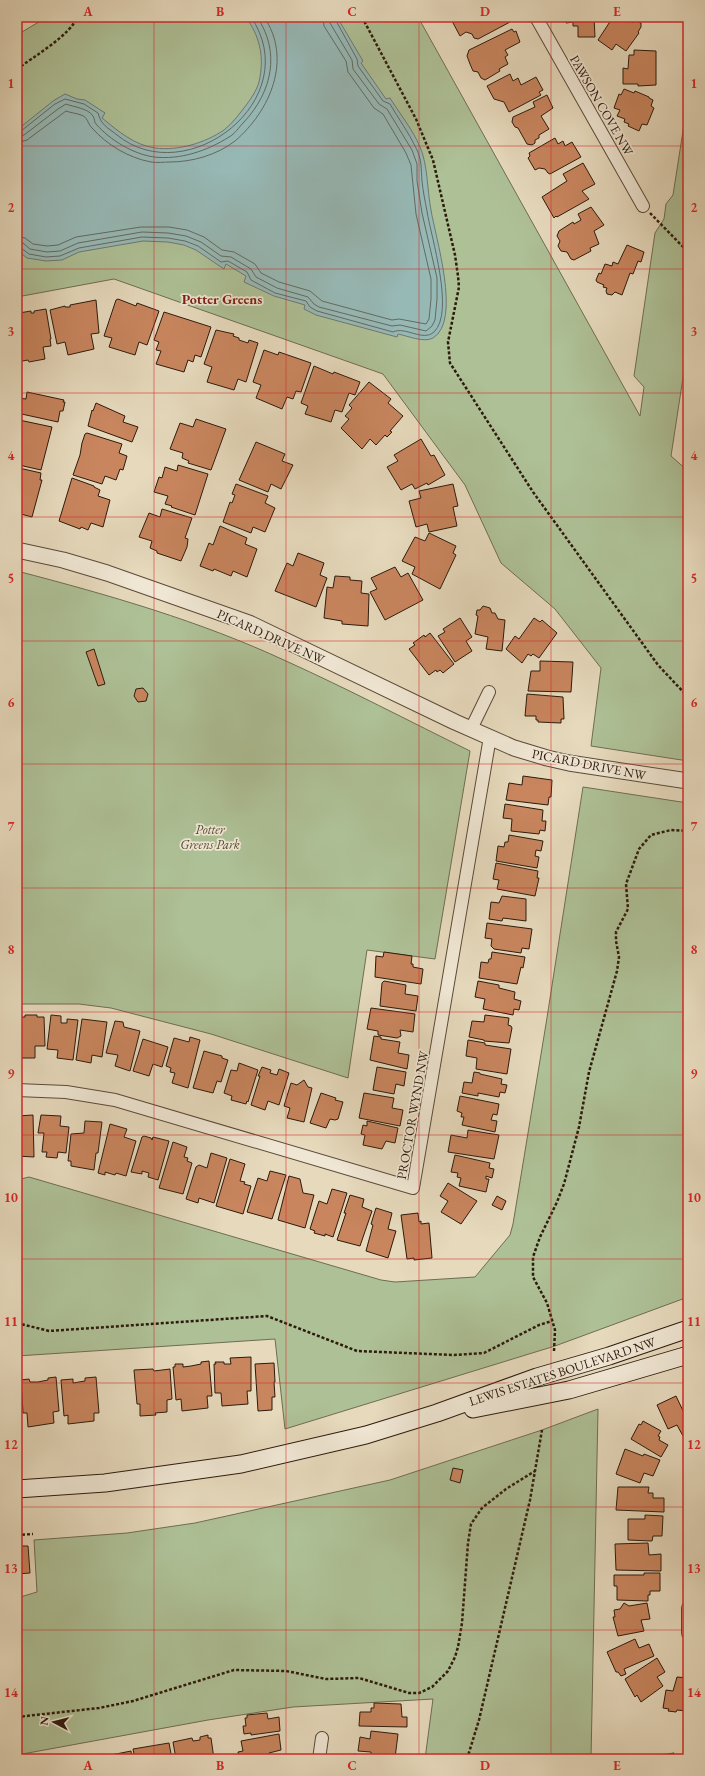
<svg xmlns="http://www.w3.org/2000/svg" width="705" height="1776" viewBox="0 0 705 1776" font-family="'EB Garamond',serif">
  <rect width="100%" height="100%" fill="#e6d9bc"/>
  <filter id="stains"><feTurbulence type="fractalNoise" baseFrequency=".005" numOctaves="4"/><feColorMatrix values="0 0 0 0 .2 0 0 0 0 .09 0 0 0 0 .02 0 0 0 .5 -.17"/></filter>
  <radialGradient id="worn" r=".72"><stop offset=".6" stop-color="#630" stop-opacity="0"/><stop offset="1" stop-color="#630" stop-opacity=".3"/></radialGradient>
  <path fill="#aec096" stroke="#6e6d52" d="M47,17H418L640,416L644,387L634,376L655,233L664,219L666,204L673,195L688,99V345L671,456L688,471V761L591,746L601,668L555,609L501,563L465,485L383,374L114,279L17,297V35Z
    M17,571C109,595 200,621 286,661C348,689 409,721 470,751L435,959L367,950L348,1078L211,1034L111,1008L79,1004H17Z
    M583,787L688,803V1297L555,1346L285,1429L275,1339L17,1356V1180L29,1177L381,1280L395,1282L475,1277L510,1235L513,1224L546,1024Z
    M598,1409L591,1759H425L433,1699L293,1707L208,1720L17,1755V1598L37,1592L34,1540L127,1533L195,1523L390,1480L542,1430Z"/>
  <path fill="#97b9b6" stroke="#6d7972" d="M246,17H337L363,61L361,63L386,99L390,98C400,114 413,130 420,147C428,165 427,190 431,210C435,236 462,321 433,338C424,343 408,336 398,334L397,337L316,315L304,309L305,305L274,296L244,282L246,276L226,264L224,269L196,250L184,245L168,242L143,241L79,252L62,260L46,261L27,258L17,250V130L53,101L65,94L77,99L85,100L105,113L102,118C118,131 134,145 155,148C178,151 205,143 224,130C233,123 240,113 247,104C252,97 259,87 260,77C264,54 259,36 246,17Z"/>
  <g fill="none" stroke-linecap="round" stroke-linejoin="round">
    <path stroke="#626a62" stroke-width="1" d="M17,132L21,131L55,104L65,99L84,104L98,113C101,125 107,127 117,135C187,192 307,99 251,17
      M17,137L24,135L58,109L66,104C73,107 88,108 93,116C95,119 94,122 96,124C110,140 133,154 154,157C180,160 207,151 229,137C235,134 239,127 244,122C272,92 281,52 257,17
      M17,143L27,140L66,111C71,113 76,113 81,115C88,117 87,123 92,128C107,145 129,158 151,162C157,163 164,162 170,162C192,162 217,155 235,141C270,111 293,59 264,17
      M17,236L25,238L33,244L47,246L58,245L76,237L141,227H169L187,230L204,237L222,250L234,252L255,264L261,273L279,282L310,291L322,301L392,320L399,319L426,324L429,319L431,299V279L416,214L411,165L406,153L383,114L374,108L348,72L346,61L324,26L323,17
      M17,242L23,243L30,249L47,252L60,251L78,243L142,232L168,233L186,236L201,242L221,256L231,257L251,269L256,277L277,288L308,297L314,304L319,307L392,326L400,325L426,331L432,326L435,320L437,299V278L422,213L417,181V164L412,150L387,109L379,104L353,69L352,60L330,23L329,17
      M17,247L21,248L29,254L46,257L60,256L79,248L142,237L168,238L185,241L198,246L221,262L228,261L247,272L251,280L275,293L306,301L310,307L317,311L393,332C405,326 423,342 434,332C455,312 431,237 427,211C425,201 423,191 422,181C421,169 422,159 416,148C409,133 398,118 390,104L383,101L358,66L357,59L334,17"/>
  </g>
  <path fill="#c8855e" stroke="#2d1a0d" d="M452,17H506L510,22L478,39L474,38L472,34L466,32L460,36L452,21L454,19Z
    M565,17H594L595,37H578V26H573V22L566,23Z
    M613,17H624L632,22L637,21L641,23V27L638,32L639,33L626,51L616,44L612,50L598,40Z
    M512,29L514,32L516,31L520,42L505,50L508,55L505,57L508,64L499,69L500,71L485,80L481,78L478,72L473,71L470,64L467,56L469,50Z
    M634,50L656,51V85L638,86V84H623V68L628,69L629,55H634Z
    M510,74L513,81L518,78L521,85L536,77L543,90L539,92L541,95L509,112L504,102L494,99L487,86Z
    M624,89L634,93L635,91L649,97V98L653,100L651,106L654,108L647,125L642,124L639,131L628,126L629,124L624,122L625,119L617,116L620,110L614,108L619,94L621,95Z
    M547,95L553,108L541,116L549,129L539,135V138L535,140V143L532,145L527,144L518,128L515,127L512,122L513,117L535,107L533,102Z
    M555,138L558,144L563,141L565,146L572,142L581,157L550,174L548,173L545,169L539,168L535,170L528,158L530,156L529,153Z
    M583,163L595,184L582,191L589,199L557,217L556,216L554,218L542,197L567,181L563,174Z
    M591,207L604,225L594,231L599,244L590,248L591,251L574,260L571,259L567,252L561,251L558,246L560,241L557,236L559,231L573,222L574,224L581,220L578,214Z
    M627,245L644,252L641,262L638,261L633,274L630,273L622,295L615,292L612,295L607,294L606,291L607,288L603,287L604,285L597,282L596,280L599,273L601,274L605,264L612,266L613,262L618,264Z
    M118,299L136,306L137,303L159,311L147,345L139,342L135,355L109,347L112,338L104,336L116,300Z
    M96,300L99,333L91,334L94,349L68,355L65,342L57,344L50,310L65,306V307H70V305Z
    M46,309L51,339H50L51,346L43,347L45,359L29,362L28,360L17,362V315H19V313L31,311V313H34V311Z
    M164,312L211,327L201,357L195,355L193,362L188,360L184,372L156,364L161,351L156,350L159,342L154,340Z
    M216,330L234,334L233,336L239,338V340L248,343L249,340L258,343L246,382L238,379L234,390L207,382L212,367L204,364Z
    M264,350L278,355L279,352L311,363L301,392L296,391L293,399L287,397L282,409L256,398L261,385L253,382Z
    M314,366L333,374L334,372L360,382L355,395L349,393L342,412L335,410L331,422L305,414L308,406L301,403Z
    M369,382L391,399L388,403L403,416L390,431L392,432L387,437L385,435L376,445L370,439L362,449L341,428L349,419L345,416L352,408L349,405Z
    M27,392L64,400L63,402H65L63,411H60L58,422L17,413V398L26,399Z
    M96,403L125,416L123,422L138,427L132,442L88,426L92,410L93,411Z
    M196,419L226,429L211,470L188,463L189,461L182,458L183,453L170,449L180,423L193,427Z
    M19,420L52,427L41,470L19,465L17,463V428Z
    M87,433L122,444L119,453L127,456L123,470L120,469L116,480L105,476L102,484L73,475L80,455L82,443L85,434Z
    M421,439L431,456L434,455L445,475L428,485L427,483L415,489L412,484L401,490L387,467L398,461L394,455Z
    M256,442L285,454L282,461L293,465L281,489L271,484L268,492L239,480Z
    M178,465L208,474L195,515L171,507L172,506L165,504L168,496L154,492L159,477L162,478L165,467L177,471Z
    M19,468L41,473L40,480H42L32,517L17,513V469Z
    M72,478L94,486V487L100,490L98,496L110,500L103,527L91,523L88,530L81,527L80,529L59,521Z
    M236,484L268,496L265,503L275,508L265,532L253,527L251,533L223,522L230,502L232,503L235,495L232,494Z
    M453,484L458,506L453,507L457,526L429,532L427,524L416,527L409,501L421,498L419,491Z
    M162,509L192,518L185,538L188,539L187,547L181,561L157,553V551L150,548L152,541L139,537L149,513L160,517Z
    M220,526L247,538L245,544L257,549L247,577L233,571L231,576L214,569L213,571L200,566L209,543L213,545Z
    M429,533L456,546L453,553L456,555L440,589L412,574L415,567L402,561L415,537L425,541Z
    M298,553L324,563L320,575L327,578L316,607L275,591L287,563L293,566Z
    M395,567L401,577L408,573L423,600L385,620L370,592L377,589L371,578Z
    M335,576L350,577V580L362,581L361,593L369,594L368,626L342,624V621L324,618L327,587L333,588Z
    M483,606L490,608L492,613H495L498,619L505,620L502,651L486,649L488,637L475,634L478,616L476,615L477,610H480Z
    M460,618L472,637L466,641L472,651L455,662L438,636L445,632L443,629Z
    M534,618L540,622L542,620L557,633L539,658L533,654L531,656L528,654L522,663L506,649L515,636L519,639Z
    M430,633L454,664L443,673L440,670L437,672L436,670L429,675L409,649L415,645L413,643L424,635L425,637Z
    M94,649L105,684L98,686L86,652Z
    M540,661L573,662L571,692L528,691L531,671H540Z
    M143,688L148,694L146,701L138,702L134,696L136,689Z
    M527,694L563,697L564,719H561V723L538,722V720H536V716H525Z
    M523,776L552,780L551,797H549L548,805L506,800L509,783L522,785Z
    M505,804L543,810L542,821H546L545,831L540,830L539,834L511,831L512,819L503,818Z
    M509,835L543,841L541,851L536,850L535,856L539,857L537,868L496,861L498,846L504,847L505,842H508Z
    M496,863L538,871L537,878H539L535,896L497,889L499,880L493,879Z
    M502,896L526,899V921L503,918L502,921L489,919L491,902L499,903Z
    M487,923L532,929L529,949L522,948L521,953L494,949L491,946L492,939L485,938Z
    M384,952L412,956L411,964H413V967L423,969L421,984L375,977L376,956L383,957Z
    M492,952L525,957L523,968L521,967L517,984L479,978L481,962L488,963L489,959H491Z
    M384,981L406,985L405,994L418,996L416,1011L380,1006L382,983Z
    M478,981L499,985V988L515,992L514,999L521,1001L519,1010L514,1009L513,1015L483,1009L485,999L475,997Z
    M371,1008L415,1014L413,1032L400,1030L401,1036L397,1038L378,1035V1031L367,1029Z
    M25,1015H37V1017H44L45,1046H35V1058H19L18,1017H25Z
    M51,1015L61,1016V1023H67V1019L78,1020L73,1060L57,1058L58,1050L47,1049Z
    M485,1015L509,1018L508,1025L511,1026L512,1028L509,1043L484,1041V1040L469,1037L472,1021L484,1022Z
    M82,1019L107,1022L102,1057L92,1055L91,1063L76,1060Z
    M115,1021L123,1022L124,1027L140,1031L130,1071L115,1066L118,1055L106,1053Z
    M374,1036L381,1037V1039L400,1042L398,1053L409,1055L407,1069L370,1060Z
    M190,1037L200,1040L188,1088L172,1083L175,1073L170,1072L171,1068L166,1066L174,1038L189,1042Z
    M143,1039L168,1047L162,1067L153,1064L149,1076L133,1071Z
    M468,1040L485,1043V1045L511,1049L507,1074L476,1069L477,1058L466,1056Z
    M204,1051L222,1056V1058L228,1060L221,1082L217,1081L213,1093L193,1088Z
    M239,1063L258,1070L248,1102L247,1101L246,1104L231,1100L232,1096L224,1093L231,1070L237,1071Z
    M262,1067L271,1070L270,1073L277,1075L279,1069L289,1073L279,1105L268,1101L265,1110L251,1105L260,1076H258Z
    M377,1067L406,1072L404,1086L396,1084L394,1094L373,1090Z
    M474,1072L480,1073V1074L502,1079L501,1084L507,1085L505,1093L500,1092L499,1097L478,1093V1096L462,1093L464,1082L472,1083Z
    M304,1080L308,1087L312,1088L304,1122L287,1118L290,1108L284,1106L291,1083L297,1085Z
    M321,1093L336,1098L335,1100L343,1102L338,1119L335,1120L330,1119L326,1128L310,1123Z
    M364,1093L394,1098L392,1108L403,1110L400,1126L359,1118Z
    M460,1096L499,1104L497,1115L493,1114L491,1120L497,1121L495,1132L462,1125L464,1117H461L462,1113L457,1111Z
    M33,1115L34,1157L17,1156V1116Z
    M41,1115L61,1116L60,1126L69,1127L66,1153L58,1152L57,1158L46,1157L47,1152H42L44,1133H38Z
    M85,1121L102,1122L98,1153H96L94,1170L71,1166V1161H68L71,1134L84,1133Z
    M367,1121L398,1128L395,1143L386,1141L382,1149L363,1145L365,1135L361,1134L363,1125L367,1126Z
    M110,1124L127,1129L124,1137L136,1141L126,1176L116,1173L115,1175L105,1172V1175L98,1173Z
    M468,1130L499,1135L494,1159L448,1152L451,1135L467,1138Z
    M144,1136L151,1138L152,1140L153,1137L169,1141L158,1180L148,1177L149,1173L142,1171V1174L131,1172L142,1137Z
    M173,1142L187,1147L184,1157L188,1158L187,1161L192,1163L183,1194L159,1188Z
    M211,1153L227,1158L214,1203L199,1198L198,1203L186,1199L196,1167L199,1165L207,1168Z
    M455,1155L490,1163L489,1168L494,1169L492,1178L486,1176V1179H489L486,1192L459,1186L461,1178L457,1177L458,1173L451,1172Z
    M230,1159L245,1164L240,1181L245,1182L244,1184L251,1186L243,1214L216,1206Z
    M270,1171L286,1175L272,1219L247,1212L258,1178L267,1181Z
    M289,1176L300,1179L303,1193L314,1195L305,1228L278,1220Z
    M448,1183L477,1201L461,1224L441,1212L448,1201L440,1196Z
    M332,1189L347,1193L333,1237L325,1234V1236L314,1233L315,1231L310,1229L319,1201L327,1204Z
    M350,1195L364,1199L362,1207L372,1211L360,1246L337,1240L346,1213H344Z
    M497,1196L506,1201L502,1210L492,1205Z
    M376,1208L392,1213L388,1229L396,1231L388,1258L366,1251L373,1225L371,1224Z
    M418,1213L419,1222L421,1221V1224L429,1223L432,1258L414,1260V1258L407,1259L401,1215Z
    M251,1357V1391H247L248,1404L222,1406L221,1393H215L214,1364H216L215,1362H224V1364H231L230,1358Z
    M209,1361L212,1396H207L208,1408L182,1411L181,1399L176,1400L173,1367H175V1364H183V1367L191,1366L201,1364V1362Z
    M274,1363L275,1382H274L275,1397H272V1410L258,1411L255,1364Z
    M153,1369L154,1371L170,1369L172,1399L167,1400V1412L155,1413L156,1415L140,1416V1404H137L134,1370Z
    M56,1377L59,1411L53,1412L54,1423L28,1427L27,1413H23L21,1380L29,1379L30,1382H38L48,1380V1378Z
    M96,1377L99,1413H94V1421L68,1424V1415L64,1416L61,1380L73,1379V1383L85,1381V1378Z
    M676,1396L686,1417L688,1416V1434L683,1436L677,1425L668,1429L657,1405Z
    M643,1421L661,1431L658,1436L660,1437L659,1440L668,1445L661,1457L631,1439L639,1424L641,1425Z
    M625,1449L643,1456L644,1454L660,1460L653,1476L644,1473L640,1483L616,1474Z
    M453,1468L463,1470L460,1483L450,1480Z
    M618,1487H649L648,1493H653V1498H664V1512L616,1510Z
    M645,1515L663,1516L662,1536H653L652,1541L628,1540V1519H645Z
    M648,1543L649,1555L661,1554V1571L616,1570L615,1544Z
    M17,1546H28L30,1573L17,1574Z
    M644,1573H660V1591H650V1595H648V1601L617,1600V1586H614V1575H644Z
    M624,1603L629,1606L647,1603L650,1619L641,1620L644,1631L618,1636L613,1617H615L614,1610L620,1609Z
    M635,1639L639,1648L649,1644L654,1656L624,1669L626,1674L621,1676L618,1672H616L607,1652Z
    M657,1658L665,1672L657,1677L663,1686L641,1702L637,1695L635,1697L625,1679Z
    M677,1677L688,1678L687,1711L677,1710L676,1712L668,1711L669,1709L663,1708L666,1690L673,1691Z
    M374,1703L401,1704L402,1717H407V1727L359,1726L360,1712H371V1708H374Z
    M267,1713L268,1719L279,1717L280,1731L251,1735V1733L244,1734L243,1726H246L245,1718H247V1715Z
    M371,1731L398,1734L395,1758L371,1755V1752L358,1751L360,1737L370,1739Z
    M279,1734L281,1750L269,1753L270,1756L264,1757V1759H239L238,1752L243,1751L241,1741Z
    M208,1735V1738H211L214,1759H176L173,1742L192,1738L193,1741L200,1740V1737Z
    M169,1743L172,1759H135L133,1749Z
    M131,1751L132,1759H102L101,1757Z
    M674,1753L675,1759H654L657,1758L656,1756Z
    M354,1754L369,1757V1758L373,1759H354Z"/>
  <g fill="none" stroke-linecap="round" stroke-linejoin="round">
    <g stroke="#5b4a39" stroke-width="14">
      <path id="minor" d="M536,17L643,206
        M471,729L489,692
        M17,1090L66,1092L115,1100L413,1188L490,737
        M688,1608V1633
        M319,1759L322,1738"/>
    </g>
    <g stroke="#5b4a39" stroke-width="17">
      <path id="tertiary" d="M17,550L63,560L107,573L249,623L455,722L514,748L547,758L569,763L688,781"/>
    </g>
    <g stroke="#2d1a0d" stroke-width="19">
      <path id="secondary" d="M473,1409L569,1390L688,1355
        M17,1489L105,1483L241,1464L366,1435L437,1413L537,1377L609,1356L688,1329"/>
    </g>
    <path stroke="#2d1a0d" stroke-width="2.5" stroke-dasharray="3 2" stroke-linecap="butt" d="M362,17L416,119L433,160L455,255L458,276L459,287L448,342L450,363L533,492L658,665L688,697
      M17,69C32,58 72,34 77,17
      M650,213L688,252
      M17,1323L49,1331L267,1316L357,1351L454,1355L484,1353L539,1325L552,1321
      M554,1351L555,1330L547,1303L533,1277V1257L540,1237L557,1202L564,1184L579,1127L589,1072L617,971L619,957L616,941V932L628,909L626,884L639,849L651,835L671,830L688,831
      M17,1535L33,1534
      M17,1717L99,1708L133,1701L234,1670L286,1671L326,1679L359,1678L409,1693H419L432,1687L448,1671L455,1657L458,1647L462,1623L468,1543L471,1524L482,1508L506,1489L535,1471
      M467,1759L479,1720L530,1500L542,1430"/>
    <use href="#minor" stroke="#efe6d3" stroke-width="12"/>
    <use href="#tertiary" stroke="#efe6d3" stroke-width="15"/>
    <use href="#secondary" stroke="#efe6d3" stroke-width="17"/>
  </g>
  <path fill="none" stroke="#d62828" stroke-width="1" stroke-opacity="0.55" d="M154,17V1759M286,17V1759M419,17V1759M551,17V1759M17,146H688M17,269H688M17,393H688M17,517H688M17,641H688M17,764H688M17,888H688M17,1012H688M17,1135H688M17,1259H688M17,1383H688M17,1507H688M17,1630H688"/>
  <g text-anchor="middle" stroke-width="3.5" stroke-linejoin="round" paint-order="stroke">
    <g font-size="13" fill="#2d1a0d" stroke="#efe6d3">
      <text transform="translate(602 105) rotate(60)" y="5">PAWSON COVE NW</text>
      <text transform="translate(271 636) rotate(24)" y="5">PICARD DRIVE NW</text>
      <text transform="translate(589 764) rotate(11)" y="5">PICARD DRIVE NW</text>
      <text transform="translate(412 1115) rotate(-80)" y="5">PROCTOR WYND NW</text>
      <text transform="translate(562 1371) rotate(-18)" y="5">LEWIS ESTATES BOULEVARD NW</text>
    </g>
    <g font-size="13" font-style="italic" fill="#544c36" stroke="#efe6d3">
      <text x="210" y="834">Potter<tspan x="210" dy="15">Greens Park</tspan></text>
    </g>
    <g font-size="14" font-weight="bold" fill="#7a1f14" stroke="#efe6d3">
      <text x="222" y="304">Potter Greens</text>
    </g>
  </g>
  <rect width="705" height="1776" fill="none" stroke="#e6d9bc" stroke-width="44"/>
  <g transform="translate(54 1722) rotate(277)" stroke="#efe6d3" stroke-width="3" paint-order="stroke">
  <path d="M0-3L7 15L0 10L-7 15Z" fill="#2d1a0d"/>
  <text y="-6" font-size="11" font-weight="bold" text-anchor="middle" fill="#2d1a0d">N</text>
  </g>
  <rect x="22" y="22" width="661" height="1732" fill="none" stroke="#d62828" stroke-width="1.5"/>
  <g font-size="13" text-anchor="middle" font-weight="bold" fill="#d62828">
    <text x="88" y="16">A</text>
    <text x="220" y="16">B</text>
    <text x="352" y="16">C</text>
    <text x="485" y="16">D</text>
    <text x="617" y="16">E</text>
    <text x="11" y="88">1</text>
    <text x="694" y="88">1</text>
    <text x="11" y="212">2</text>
    <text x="694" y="212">2</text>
    <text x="11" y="336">3</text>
    <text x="694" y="336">3</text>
    <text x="11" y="460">4</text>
    <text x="694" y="460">4</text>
    <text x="11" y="583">5</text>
    <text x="694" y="583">5</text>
    <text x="11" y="707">6</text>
    <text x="694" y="707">6</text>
    <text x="11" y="831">7</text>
    <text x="694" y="831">7</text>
    <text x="11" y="954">8</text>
    <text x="694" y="954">8</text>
    <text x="11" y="1078">9</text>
    <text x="694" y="1078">9</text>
    <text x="11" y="1202">10</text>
    <text x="694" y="1202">10</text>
    <text x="11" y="1326">11</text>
    <text x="694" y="1326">11</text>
    <text x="11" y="1449">12</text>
    <text x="694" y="1449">12</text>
    <text x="11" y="1573">13</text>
    <text x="694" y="1573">13</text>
    <text x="11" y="1697">14</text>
    <text x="694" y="1697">14</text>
    <text x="88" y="1770">A</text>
    <text x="220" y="1770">B</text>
    <text x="352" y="1770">C</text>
    <text x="485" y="1770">D</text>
    <text x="617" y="1770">E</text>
  </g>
  <rect width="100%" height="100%" filter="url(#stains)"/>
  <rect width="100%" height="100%" fill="url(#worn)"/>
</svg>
